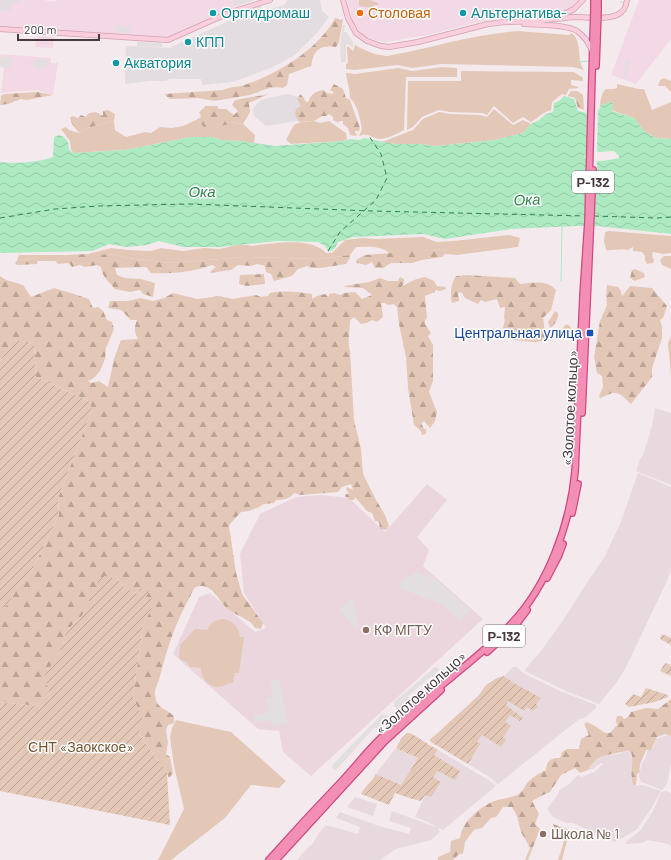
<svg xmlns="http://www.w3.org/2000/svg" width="671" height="860" viewBox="0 0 671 860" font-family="Barlow,sans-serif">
  <defs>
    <pattern id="forest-firs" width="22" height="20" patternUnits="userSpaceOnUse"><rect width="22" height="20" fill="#e4c8b7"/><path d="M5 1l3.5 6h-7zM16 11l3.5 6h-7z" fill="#bba396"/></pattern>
    <pattern id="garden-furrows" width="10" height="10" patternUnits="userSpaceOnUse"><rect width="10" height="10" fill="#e4c8b7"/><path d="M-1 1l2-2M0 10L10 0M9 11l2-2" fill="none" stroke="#bba396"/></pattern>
    <pattern id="water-waves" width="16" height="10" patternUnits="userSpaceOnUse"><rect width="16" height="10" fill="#adeac2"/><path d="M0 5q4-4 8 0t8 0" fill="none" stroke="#96c9a8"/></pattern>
  </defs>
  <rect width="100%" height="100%" fill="#f4eaee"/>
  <path fill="#e7d9de" d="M655,408L671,413V485L636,471L640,459L643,455L652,426Z
    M638,473L671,487V569L666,583L626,667L617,682L599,704L566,691L525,671L526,668L541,651L566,616L586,584L604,558L620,524Z
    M513,667H516L525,674L560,691L596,705V708L586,717L578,720L498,784L491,778L468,764L479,744L477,742L482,735L502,737L504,722L510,715L523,718L506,705L509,701L526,707L536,704L540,698L512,682L504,676Z
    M671,734V763L667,784L662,790L641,782L639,775L642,763L645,759L647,751L653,748L656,739Z
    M396,748L418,758L401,785L376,774L381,767Z
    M438,750L490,781L496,786L443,830L438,828L440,832L431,840L396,849L380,860H297L310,845H312L318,834L326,825L358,834L360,827L336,818L340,812L379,826L409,834L411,828L389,821L392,811L438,828L428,822L415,817L425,795L441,782L433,777L438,771H459L434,755Z
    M628,750L631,752L633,756L631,776L634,786L643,785L661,791L651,809L637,829L626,836L615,842L573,823H566L553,817L547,809L558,794L559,790L568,785L578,775L582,777L594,772L603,764L601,763L593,769L588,770L593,762L605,755L618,754Z
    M666,791L671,793V846L668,844L648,840L642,843L626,844V842L641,830L654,809L661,792Z
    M355,797L377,804L373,816L347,807Z"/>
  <path fill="#f3d8e5" d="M23,0H43L55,2L56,0H232L234,8L167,39L0,27V10L11,11V4Z
    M347,0H579L566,11L563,12L550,13L547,11L537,14L533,18L529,19L499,18L483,21L427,35L385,42L371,39L362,34L359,31L352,19Z
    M639,0H671V39L636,84L611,75Z
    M37,36L54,37L53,48L35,47Z
    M0,54L51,58V63H58L53,95L37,90L1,93L4,68L0,67Z"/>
  <path fill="#e3dce0" d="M0,0H23L12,4L11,11L0,10Z
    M232,0H255L234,7Z
    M288,0H320L322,11L329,17L318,32L295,55L273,67L233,82L202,85L201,79H169L166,81H149L125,84L126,46L169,48L229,21L284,5Z
    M286,94L295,96L300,99L303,103L300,118L297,121L266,126L254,116L253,108L261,100Z"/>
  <path fill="#ebd6dd" d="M427,484L447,500L417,537L429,550L423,566L483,619L311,776L283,752L279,731L258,729L173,654L199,597L210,593L255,632L266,628L244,593L240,554L260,514L296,497L321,495L349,498L385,532Z"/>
  <path fill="#e4c8b7" d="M359,0H370L378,3L379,5H374L373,8L359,6Z
    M518,31L569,35L572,33C583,43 576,59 584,70L573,67L441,64L412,68L397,65L355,70L346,69V64L348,63L347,48L348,46L353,51L355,45C366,51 375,55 387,56C431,48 473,34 518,31Z
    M442,67L457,68V77H406L404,130C398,133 387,139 380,139C370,138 370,132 359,136L362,129C360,119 358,105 350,98C350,89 347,82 346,73L355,74L398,68L412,71Z
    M461,71L574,72L583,78V81L571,80V85L579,87L578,88L569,89L566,95L562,94L552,102L551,110C543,112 538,118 531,122L523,117L513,123L494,106L487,115L482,113L450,112L439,110L422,117L413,127L407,130L408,81H461Z
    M664,78L671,81V92L665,86H658L660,80Z
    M617,84L639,89H644L652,110L671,102V139L656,138L644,131L634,118L600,106C601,98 601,94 606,89H614L617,88Z
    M494,109L513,125L523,120L531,124L523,133L495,140L436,146L420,144H395L382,142L413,130L423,119L439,112L450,114L480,115L487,117Z
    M196,120L204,127L231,122L243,124L255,135L254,144L241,141L221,140L212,137H191L125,150L74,153L71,150L70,141L61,129L66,127L69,130L79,133L87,128L114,121L115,130L126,137L145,132L151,133L160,127L172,128L183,126Z
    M314,121L320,123L329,121L346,133L347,139L343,141L291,144L286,140C296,122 291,123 314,121Z
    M609,231L671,236V253L663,254L653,252L652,256L654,260L653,263L647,264L645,260V256L642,252L633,251V247L628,250C621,248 613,251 606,250L604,241L605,232Z
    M509,235L520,238L518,247L457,255L445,254L443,249L390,254C381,245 368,247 356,247L350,255L321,259L244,257L171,263L128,258L109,254L90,257L88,254L111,248L128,250L151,251L161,248L183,251L204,248L219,249L237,245H248L251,246C271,244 311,236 326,253H332L345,240L363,238L376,239L423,237L437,242L453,241Z
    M19,255H66L55,261H38L32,258L17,261Z
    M664,256H671V269L662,265L660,260Z
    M222,619C233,620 238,626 240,637H244L239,673H235L233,683H229C216,693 201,683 201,668L190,667L187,662L181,660L179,658L180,645L195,629L207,630C210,623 215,620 222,619Z
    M176,720L231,732L286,781L279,788L251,785L225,818L171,860H158L184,809L174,766L170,738L172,728Z"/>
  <path fill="url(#forest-firs)" d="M335,18L339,19L340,20L343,19L339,42L336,47C319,45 314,50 311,66L289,74L287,85L283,88C271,85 262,91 250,95C240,97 230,98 220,100C212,102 205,99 198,98C188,98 179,99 170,99L164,94L223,90C229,87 235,87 241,86C245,85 249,83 253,82C283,70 319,48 335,18Z
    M334,84L343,89L346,98L350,100L360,128L359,131H355V133L358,134L355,136L350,135L348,128L343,124V121H339V123L333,120V117L329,114L326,116H322L314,121L299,122L295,114L296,109L301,106L297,99L300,94L304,98L305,101L308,102C311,94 315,91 324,90L327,93L332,94L334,92L330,90Z
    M571,91H577L583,95L584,110L578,108L575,98L568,96Z
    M38,92L53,95L27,100L21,99L8,104L0,105L1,97L0,95L1,96L4,94Z
    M269,94L249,103L250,112L243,124L231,122L227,125L204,127L196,120L201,117L199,112L206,106H217L219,109H226L234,115L238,111L232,105L235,100Z
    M108,110L115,114L114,121L87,128L79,133L72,124L70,118L72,116L78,118L81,115L86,117L89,113L96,112L103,116V111Z
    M443,249L445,254L442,257L422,260L412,263H391L383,268H375L372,262L366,265L357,263L356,260L365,255Z
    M87,254L90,256L109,254L128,258L171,263L244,257L321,259L350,255V258L346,264L321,268H312L307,266L298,269L292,276L274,281L271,274L266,272L265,266L257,264L251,266L238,265L231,270L210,273L211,271L216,267L212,265C194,272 171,274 151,273L146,267L115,268L117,275L125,278L141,279L155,283L153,297L143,294L140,290L130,292L115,289C108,280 103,279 101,267L97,265L85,267L80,265L72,267L69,263L58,264L55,261L66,255Z
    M32,258L38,261L37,264L17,265L15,263L17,261Z
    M635,269L644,273L645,277L635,281L630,278L632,270Z
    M264,274L265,284L247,286L239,284L240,275Z
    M467,275L515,278L520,284C534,283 546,279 556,290L551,310L543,318L546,338L544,341L535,342L513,340L503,328L505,320L504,318L505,307L500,308L497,299L485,302L481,300L478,304L465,298L462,293L459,292L458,295L459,298V301L452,303C450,295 451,282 456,276Z
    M0,276L6,280L23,285L31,297L54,288L74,294L89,299L93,308L98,307L103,311L107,320L112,322L114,329L106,348L105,359L100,371L94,378L88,381L91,383L99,381L108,387L114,359L121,340L138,339C134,332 134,328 137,320H131L121,310L108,308L110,301H128L140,298L153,301L164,298L173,293L197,299L220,296L232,299L256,295L261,297L268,296L270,293C284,290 298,292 312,294V299L317,296L325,294L329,297V294L335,293L340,295L344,293L355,292L362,299L372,295L363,288L345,287L344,286L369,282L380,278L388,281H398L400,277L404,279V283L401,288C410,281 415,279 425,277L434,281L437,286L445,287L446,289L440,291L435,290V292L425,296L427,318L425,320V324L431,333L428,336L433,345V381L429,392L437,412L435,421L430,428L424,421L421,423L424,429H426V434L422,435L420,430L414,425L408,388L406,357L399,324L397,307L394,304L388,305L385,303H381L383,317L377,322L372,320L367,323L361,324L354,317L350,320C350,331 347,340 350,351L354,420L361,449L363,474L375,498L385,515L389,526L386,530L380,529L379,522L375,521L372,513L367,511L355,497L354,500H350L345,496L346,494H349L346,489L347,487L353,490L351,484L342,487L338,492L300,495L294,493C290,499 283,500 276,500L274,503L264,504L259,507L249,511L241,512L229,525L236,573L242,594L263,623L261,629L255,628C251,619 236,616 228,609C219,602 215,587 202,586C200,586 198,586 196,587C193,589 191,594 190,597C175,623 166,652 159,680C157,684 154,691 155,695C156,709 167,709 174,716V723L168,725L166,730L168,743L166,754L170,757L173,773L169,778L167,773L139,734L141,717L133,697L143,625L155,601L131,591L125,588L117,579L99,586L91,603L79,620L75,622L65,634L63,645L46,675L49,694L38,706L0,702V609L9,604L17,588L31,572L59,515L58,498L92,410L90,402L36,377L34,343L13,340L0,361Z
    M607,285L618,287L621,291L622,296L630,286L652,288L667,306L663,318L660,320L662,327V338L652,368V377L631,404C618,391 617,390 600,398L599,396L603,387L602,376L597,373L594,357L600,321L607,305L606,295Z
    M555,311L558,313C559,318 555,325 550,328L548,322Z
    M566,324L570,326L573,332L567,339L563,338V328Z
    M671,337V377L668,343Z
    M671,699V736L665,734L657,737L651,750H646C644,758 638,763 640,772L637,774L636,785L634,786C628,772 635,762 631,752L628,750C611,756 598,752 588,770L580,773L575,768L561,775L550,792L543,795L532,801L539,814L535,824L540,829L528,860H525L530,848L521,832L517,816L512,807H503L496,817L491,818L482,828L474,830L465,842L463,854H459L453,860H438V857L450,852L451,841L460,838C462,822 480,806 495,801C503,798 515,798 521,792C524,790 525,785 528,782C533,777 539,773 546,770C546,763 550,757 559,758L561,756L562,752L567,749H579L581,739L589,735L584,724L587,722L595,726L605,733H610L617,725L616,721L617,716H622L624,719L628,717L631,712L646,708L658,709Z
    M553,824L570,830L562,860H558L566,835L563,831L560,833L555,830Z"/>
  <path fill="url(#garden-furrows)" d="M13,340L34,343L36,377L90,402L92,410L58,498L59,515L31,572L17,588L9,604L0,609V361Z
    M105,576L117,579L125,588L138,594L140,589L146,588L149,592L146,597L156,600L143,625L133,697L142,717L139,734L167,773L170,825L0,791V702L38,706L39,701H42L49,694L45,675L63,645L65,634L75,622L79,620L90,603L87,597L99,586L97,580Z
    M662,634L671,638V645L660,639Z
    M665,663L671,665V676L660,671Z
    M504,676L512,682L541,698L536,704L538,707L533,711L527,707L524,711L508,701L506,705L523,718L520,721L510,715L505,722L511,726L503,737L506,740L501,747L482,735L477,742L480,744L468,764L431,742L430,740L479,695L486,685L497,678Z
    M646,688L668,695V697L655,702L629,707L625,704L633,694L641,697Z
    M407,733H410C420,738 428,745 438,750L434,755L460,771L455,780L438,771L433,777L441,782L431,797L425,795L421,801L409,798L395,793L389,805L361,794C365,786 372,782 376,774L401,785L418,758L396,748L401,739Z"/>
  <path fill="#e3dee0" d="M258,5L261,6V10L235,17L233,14Z
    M116,25L131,27L130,33L115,32Z
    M343,25H345L344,32H347L348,35L353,42V48L348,44L346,45V62H341L340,45Z
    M137,42L162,43V47L137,46Z
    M0,57L11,58L10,68L0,67Z
    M35,59L48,60L47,69L34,68Z
    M628,59L631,63L625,78L623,73Z
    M417,572L437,580L470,610L460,621L443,605L399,588L402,580Z
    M352,598L359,624L355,628L339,609Z
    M435,667L438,668L440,669L408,696V700L398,708H395L394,702Z
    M279,679L288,723L278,725L272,724L270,720L255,723L254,716L269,712L266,699L273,697L270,680Z
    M382,714L388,716L387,719L378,728H374L336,770L332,768L333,764Z"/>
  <path fill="url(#water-waves)" fill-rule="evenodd" d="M564,96L574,99L578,111L588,113L599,110L600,106L609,102L613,103L612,111L634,118L644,131L656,138L671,139V234L597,226H576L511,229L445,239L423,234L353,237L338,242L335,248L331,251L328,250L325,246L318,242L278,241L218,247H183L159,241L147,245L127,247L109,244L93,251L0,253V162C14,164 41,162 53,157L54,137L59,135L64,137L68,142L69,150L74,153L125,150L191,137H212L221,140L241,141L275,146L343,141L350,139L359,140L364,138L395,144H420L436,146L495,140L523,133L531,124L539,120L546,114L553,112L554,103L559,101ZM614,151L619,156V158C609,160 592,164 584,157L585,155L598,152Z"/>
  <path fill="#f4eaee" d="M598,106L597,154L591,155L589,111L597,109Z
    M587,158L597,159L594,228H584Z"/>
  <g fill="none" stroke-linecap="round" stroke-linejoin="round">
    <path stroke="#adeac2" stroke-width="1" d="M620,2H623
      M578,62L589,61
      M561,281L562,226"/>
    <path stroke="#30844e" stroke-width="1" stroke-dasharray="5 4" stroke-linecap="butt" d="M594,216L657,218L671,217
      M0,218L55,209L98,206L190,204L372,211L586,216
      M328,251L340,232L376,200L387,178L381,154L369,136"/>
    <g stroke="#d2a0b1" stroke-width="6">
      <path id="secondary" d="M343,0L348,18L356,33L367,41L381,46L389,47L418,42L488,24C504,21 521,22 537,21C550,20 562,18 574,17C588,17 605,20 617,15C624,12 626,7 627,0
        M559,17L574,9L583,0
        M524,24C538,25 566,24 577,31C584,36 589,43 592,51
        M0,29L168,40L231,12L270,0"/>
    </g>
    <g stroke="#cf4983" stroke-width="8">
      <path id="trunk" d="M594,10V0
        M598,10V0
        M596,66L597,40
        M582,413L593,170
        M572,513L578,484
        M547,578L558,557L563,544
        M515,626L527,610
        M487,652L509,632
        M269,860C293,833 318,806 343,780C356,766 368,750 382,737C405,716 429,695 453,676C473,659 494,643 512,623C548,585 570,524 575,472L583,296L588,221L593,40
        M276,860L385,741L441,690"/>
    </g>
    <use href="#secondary" stroke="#facedc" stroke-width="4.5"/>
    <use href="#trunk" stroke="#f38eb4" stroke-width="5.5"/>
    <g stroke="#cf4983" stroke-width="8" stroke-linecap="butt">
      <path id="trunk-bridge" d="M593,40L594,10
        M597,40L598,10"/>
    </g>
    <use href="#trunk-bridge" stroke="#f38eb4" stroke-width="5.5"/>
  </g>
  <g fill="#0f9aa8" stroke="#fff" stroke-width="1.5">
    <circle cx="213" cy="13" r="4"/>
    <circle cx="463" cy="13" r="4"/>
    <circle cx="188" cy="42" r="4"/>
    <circle cx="116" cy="63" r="4"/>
  </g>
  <circle fill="#e8710a" stroke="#fff" stroke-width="1.5" cx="360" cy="13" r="4"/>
  <rect fill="#1a4fb4" stroke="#fff" stroke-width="1.5" x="586" y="329" width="8" height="8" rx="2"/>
  <g fill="#8d6e63" stroke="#fff" stroke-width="1.5">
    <circle cx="366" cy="630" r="4"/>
    <circle cx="543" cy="834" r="4"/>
  </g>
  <g text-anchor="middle" stroke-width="3" stroke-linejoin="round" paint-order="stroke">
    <g fill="#fff" stroke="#7e7479" stroke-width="1">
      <rect x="572" y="171" width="42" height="22" rx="3"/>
      <rect x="483" y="625" width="42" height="22" rx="3"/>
    </g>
    <g font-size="13" font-weight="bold" fill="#47393f">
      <text x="593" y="187">Р-132</text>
      <text x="504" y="641">Р-132</text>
    </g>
    <g font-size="14" fill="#0d838f" stroke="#fff" text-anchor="start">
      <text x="221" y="18">Орггидромаш</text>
      <text x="471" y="18">Альтернатива-</text>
      <text x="196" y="47">КПП</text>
      <text x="124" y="68">Акватория</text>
    </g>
    <g font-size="14" fill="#c56008" stroke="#fff" text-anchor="start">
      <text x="368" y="18">Столовая</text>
    </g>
    <g font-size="14" fill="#164399" stroke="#fff" text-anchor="end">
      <text x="582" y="338">Центральная улица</text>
    </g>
    <g font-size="14" fill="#47393f" stroke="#fff">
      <text transform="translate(570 408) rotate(-87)" y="5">«Золотое кольцо»</text>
      <text transform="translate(421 693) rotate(-42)" y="5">«Золотое кольцо»</text>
    </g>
    <g font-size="14" fill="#785e54" stroke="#fff" text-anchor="start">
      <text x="374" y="635">КФ МГТУ</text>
      <text x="551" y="839">Школа № 1</text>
    </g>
    <g font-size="14" fill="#745631" stroke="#fff">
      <text x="81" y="752">СНТ «Заокское»</text>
    </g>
    <g font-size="15" font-style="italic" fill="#30844e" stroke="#fff">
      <text x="202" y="197">Ока</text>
      <text transform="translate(527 200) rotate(-2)" y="5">Ока</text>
    </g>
  </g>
  <path d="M18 34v6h81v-6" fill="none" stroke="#47393f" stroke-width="2"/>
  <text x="24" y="34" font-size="12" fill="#47393f" stroke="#ffffff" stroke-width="3" paint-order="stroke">200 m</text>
</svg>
